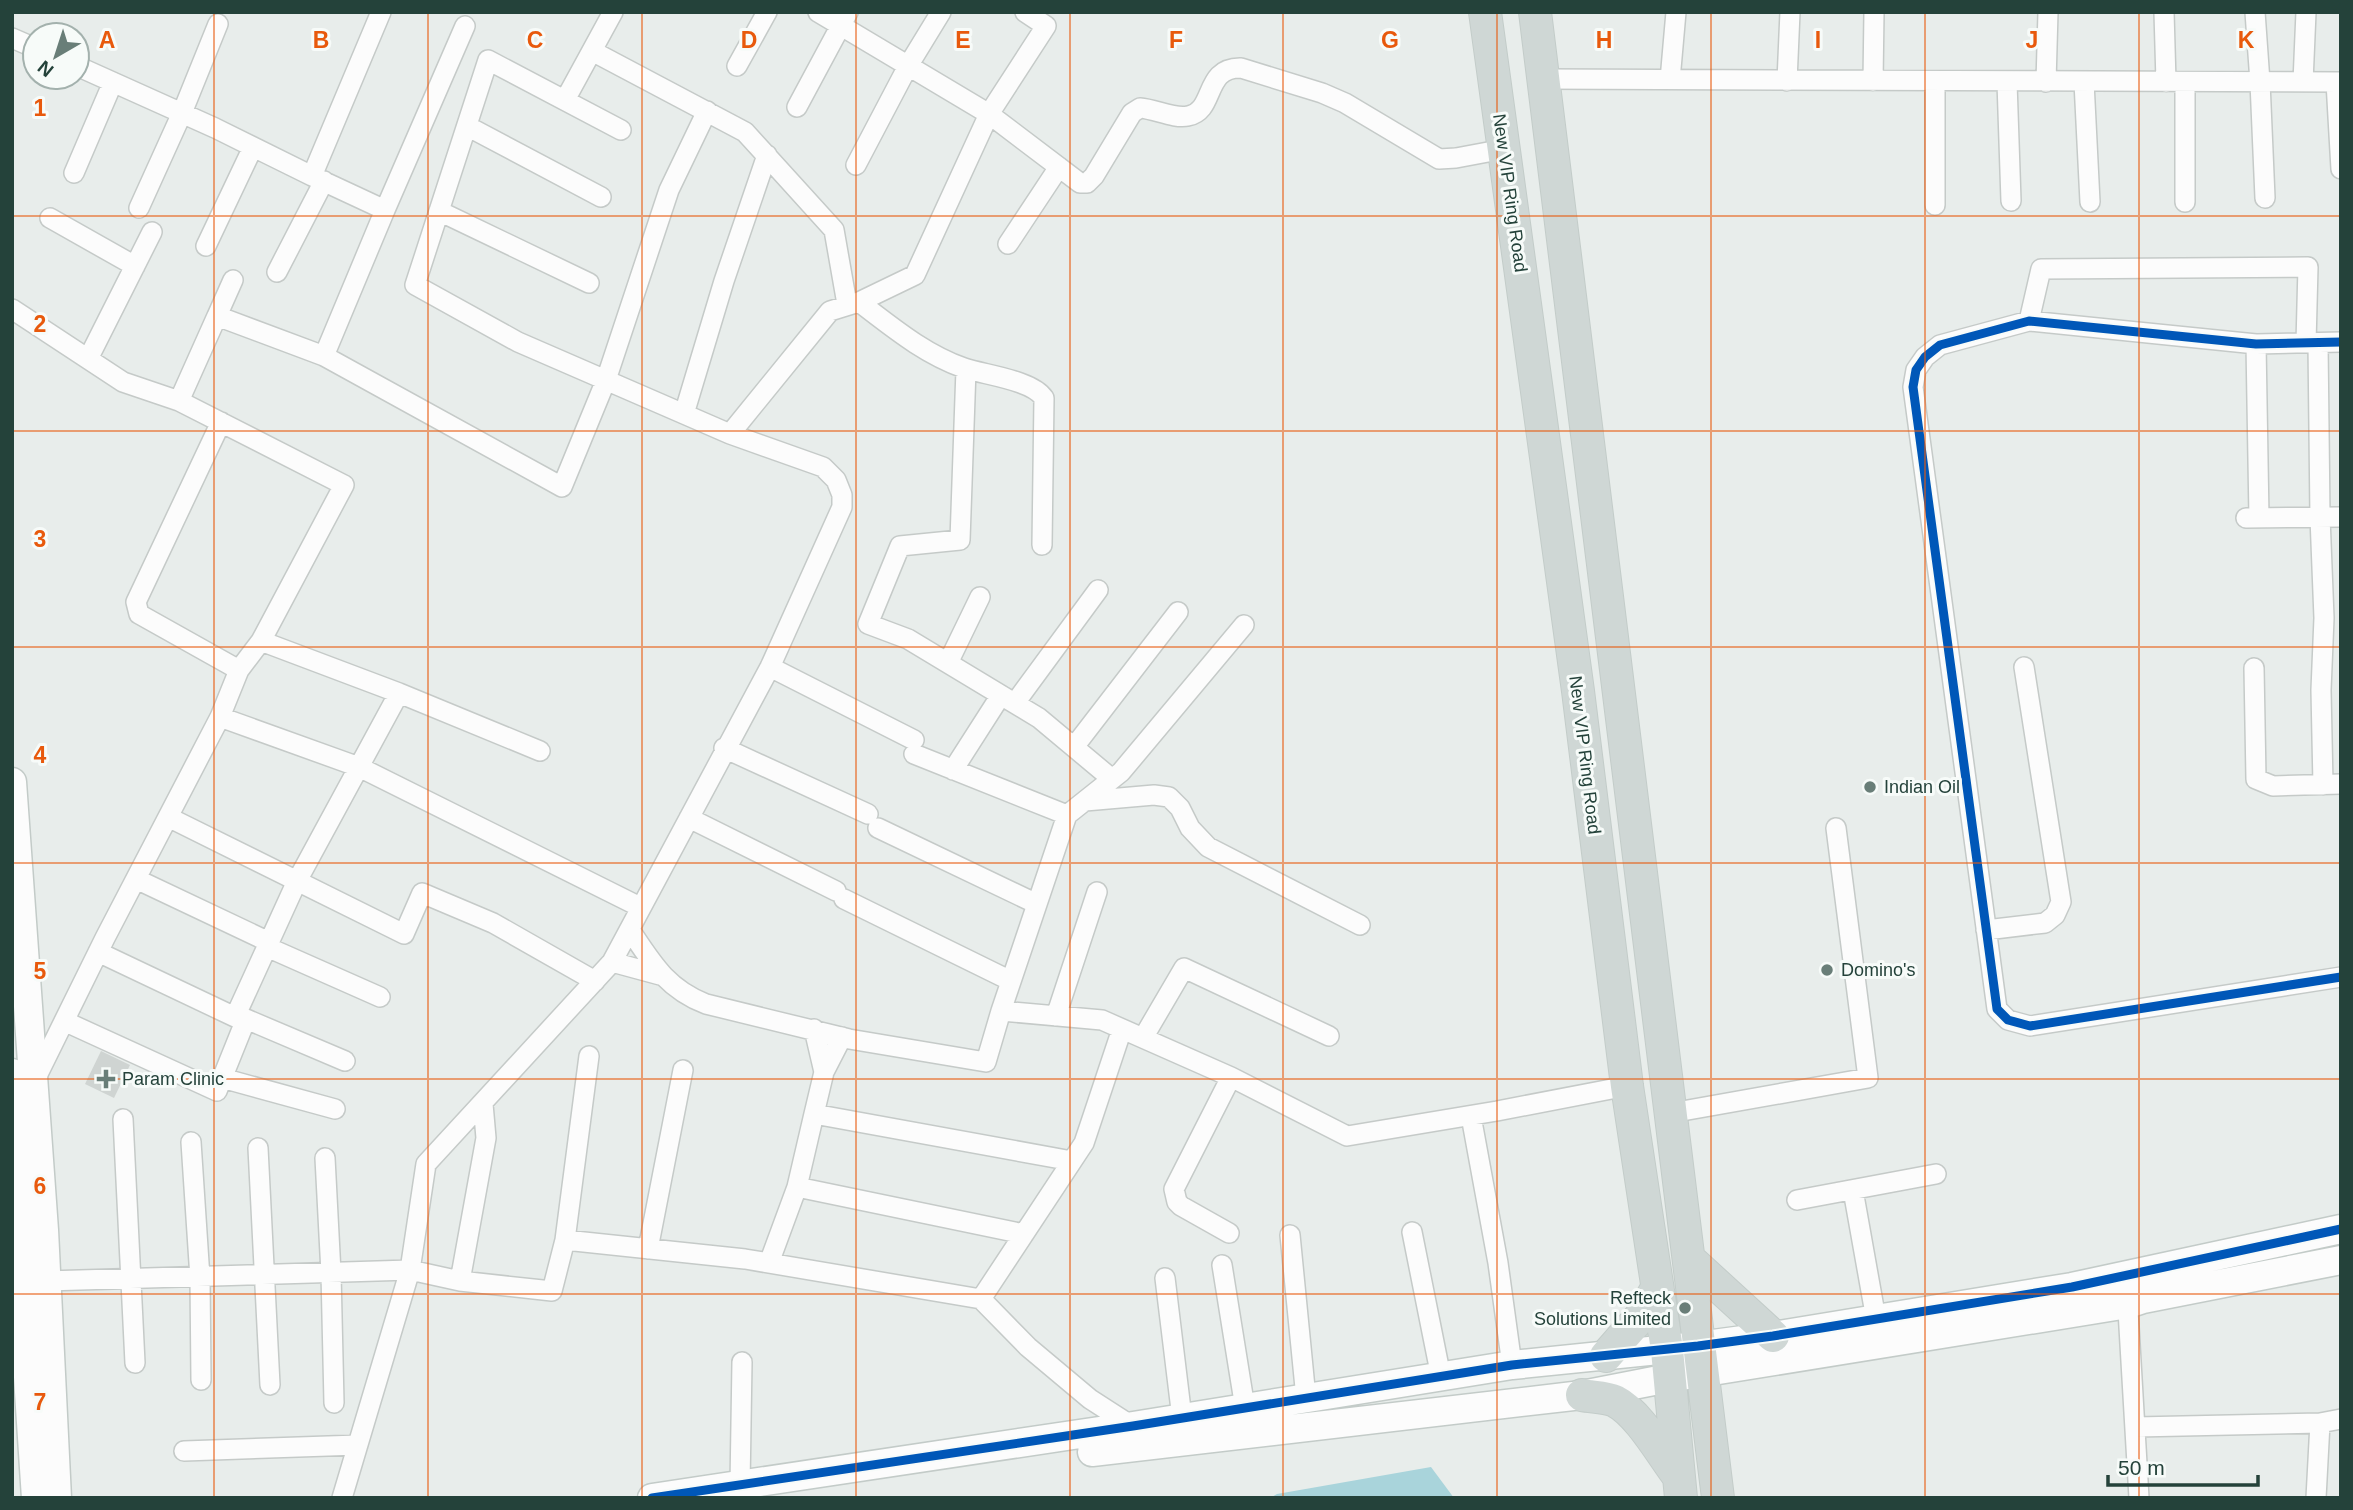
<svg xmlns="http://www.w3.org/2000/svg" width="2353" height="1510" viewBox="0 0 2353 1510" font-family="Helvetica,sans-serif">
  <rect width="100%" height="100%" fill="#e8edeb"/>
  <path fill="#a9d4db" d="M1431,1467L1454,1498H1270L1277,1494Z"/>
  <path fill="#cfd4d2" d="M101,1051L130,1065L114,1098L85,1084Z"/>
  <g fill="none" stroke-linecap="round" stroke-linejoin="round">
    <g stroke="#c5cac8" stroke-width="22">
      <path id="street" d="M818,12L989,114L1080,183H1087L1094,176L1132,113L1140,108C1155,109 1174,119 1188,116C1216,111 1203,67 1241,68L1322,93L1345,103L1439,159L1456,158L1504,149
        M2164,12L2166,82
        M2255,12L2260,82L2265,198
        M12,38L35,48
        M592,51L745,132L834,230L847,304
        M77,66L215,128L312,176L381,12
        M737,66L767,12
        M1543,79L2341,82
        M1670,80L1676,12
        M1787,81L1790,12
        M1873,81L1874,12
        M1935,81V205
        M2007,82L2011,201
        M2046,82L2048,12
        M2084,82L2090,202
        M2303,82L2306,12
        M2336,82L2341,169
        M565,100L613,12
        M797,107L848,12
        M467,126L601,197
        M621,130L488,60L415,285L518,342L730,434L830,311L859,302L915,275L989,114L1046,26L1025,12
        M856,165L908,66L941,12
        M74,173L113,82
        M312,176L385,210L465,26
        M2185,202V82
        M139,208L182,113L218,24
        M439,211L589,283
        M50,218L135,266
        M1008,244L1059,167
        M206,246L253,147
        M277,272L324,181
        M859,302C892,327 924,354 964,368C985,375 1032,380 1044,398L1042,545
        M12,309L123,382L179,401L217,316L324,356L562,487L606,380L669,190L707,111
        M217,316L233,280
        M2029,321L2041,269L2308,267L2306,343
        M2341,342L2256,344L2029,321L1940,345L1925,357L1916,370L1913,387L1997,1009L2008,1020L2030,1026L2341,977
        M2318,343L2320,517L2324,618L2321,690L2323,785
        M2256,344L2259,518
        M324,356L385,210
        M88,359L152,232
        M966,369L960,540L900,546L868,624L908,639L1039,718L1112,779
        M684,414L724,281L767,155
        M221,422L136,602L139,614L239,670
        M2246,518L2341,517
        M261,641L399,693L540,751
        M948,663L980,597
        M770,667L914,740
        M2254,668L2256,779L2273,786L2341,784
        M1015,703L1098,590
        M220,717L359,767L640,907
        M1074,747L1178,612
        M724,748L868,814
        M914,754L1067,815
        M953,770L1001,695
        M1085,801L1154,795L1169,797L1180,808L1190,828L1208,847L1360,925
        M168,817L404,934L422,893L493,923L595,981
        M689,818L836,891
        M878,828L1037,904
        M136,879L269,942
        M844,899L1011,981
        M630,930C652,963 667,989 706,1004L849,1039L986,1062L1001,1011L1102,1020L1231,1077L1347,1136L1497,1111L1627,1086
        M1986,930L2045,923L2055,915L2061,902L2024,667
        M267,947L380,997
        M98,952L235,1017L297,881L399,693
        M612,962L770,667L842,507V495L836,480L823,467L730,434
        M1001,1011L1067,815L1121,772L1244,625
        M1056,1016L1097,892
        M246,1019L345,1061
        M64,1021L217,1091L246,1019L235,1017
        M814,1029L824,1072
        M1143,1038L1184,968L1329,1036
        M222,1078L335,1109
        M35,1080L105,938L220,717L239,670L261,641L344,485L179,401
        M1671,1113L1868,1078L1836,828
        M814,1114L824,1072L842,1037
        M1471,1116L1498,1263L1512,1365
        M123,1119L135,1363
        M191,1142L200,1278L201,1380
        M258,1148L270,1385
        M325,1158L331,1273L334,1403
        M797,1187L814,1114L1072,1161
        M1853,1190L1876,1319
        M1797,1200L1936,1174
        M1412,1232L1441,1377
        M1229,1233L1181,1206L1177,1202L1174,1189L1231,1077
        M1290,1235L1306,1398
        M565,1240L589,1056
        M648,1249L683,1070
        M769,1263L797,1187L1024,1234
        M1222,1265L1245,1408
        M1165,1278L1182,1418
        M46,1281L410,1270L426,1164L612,962L660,975
        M460,1281L486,1138L483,1104
        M2127,1293L2139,1498
        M981,1299L1028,1347L1090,1399L1135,1428
        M2136,1427L2320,1423L2341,1419
        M184,1451L358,1445
        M740,1485L742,1362
        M342,1498L410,1270L460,1281L552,1291L565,1240L745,1259L981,1299L1084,1143L1122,1029
        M2316,1498L2320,1423"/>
    </g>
    <g stroke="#c3cbc8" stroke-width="31">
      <path id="secondary" d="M12,782L44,1230L57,1498
        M12,1073L20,1255L36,1498
        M1092,1452L1582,1395L1669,1378L2128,1304L2143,1299L2341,1260
        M652,1498L1133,1426L1512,1365L1698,1346L1773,1336L2072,1287L2341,1229"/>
    </g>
    <g stroke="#c3ccc9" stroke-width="34">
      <path id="primary" d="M1485,12L1578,691L1627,1086L1667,1350L1681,1498
        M1535,12L1718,1498
        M1689,1259L1773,1336
        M1606,1356L1642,1315L1657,1288
        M1582,1395C1592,1397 1606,1397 1615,1401C1639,1413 1662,1455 1679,1477"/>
    </g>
    <use href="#street" stroke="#fcfcfc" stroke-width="19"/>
    <use href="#secondary" stroke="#fcfcfc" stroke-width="28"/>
    <use href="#primary" stroke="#cfd7d5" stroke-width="32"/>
    <g stroke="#f7fbf9" stroke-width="13">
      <path id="cycleway" d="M2341,342L2256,344L2029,321L1940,345L1925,357L1916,370L1913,387L1997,1009L2008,1020L2030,1026L2341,977
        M652,1498L1133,1426L1512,1365L1698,1346L1773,1336L2072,1287L2341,1229"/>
    </g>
    <use href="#cycleway" stroke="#0057b8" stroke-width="9"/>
  </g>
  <path fill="none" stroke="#e8590c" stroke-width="2" stroke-opacity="0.55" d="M214,12V1498M428,12V1498M642,12V1498M856,12V1498M1070,12V1498M1283,12V1498M1497,12V1498M1711,12V1498M1925,12V1498M2139,12V1498M12,216H2341M12,431H2341M12,647H2341M12,863H2341M12,1079H2341M12,1294H2341"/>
  <g fill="#697e78" stroke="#f7fbf9" stroke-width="2.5">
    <circle cx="1870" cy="787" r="7"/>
    <circle cx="1827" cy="970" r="7"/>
    <path d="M102.5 1068.5h7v7h7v7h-7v7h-7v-7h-7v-7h7z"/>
    <circle cx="1685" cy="1308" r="7"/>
  </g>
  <g text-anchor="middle" stroke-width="6" stroke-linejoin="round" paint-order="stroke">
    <g font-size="18" fill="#24423a" stroke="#f7fbf9">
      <text transform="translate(1510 193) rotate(82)" y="6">New VIP Ring Road</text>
      <text transform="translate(1585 755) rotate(83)" y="6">New VIP Ring Road</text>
    </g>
    <g font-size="18" fill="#24423a" stroke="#f7fbf9" text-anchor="start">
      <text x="1884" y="793">Indian Oil</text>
      <text x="1841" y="976">Domino's</text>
      <text x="122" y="1085">Param Clinic</text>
      <text x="1671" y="1304" text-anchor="end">Refteck<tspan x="1671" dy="21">Solutions Limited</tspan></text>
    </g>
  </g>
  <g font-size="23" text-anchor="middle" font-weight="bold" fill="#e8590c" stroke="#f7fbf9" stroke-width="6" stroke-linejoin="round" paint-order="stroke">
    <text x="107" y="48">A</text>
    <text x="321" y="48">B</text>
    <text x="535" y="48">C</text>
    <text x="749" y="48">D</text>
    <text x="963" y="48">E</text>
    <text x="1176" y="48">F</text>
    <text x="1390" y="48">G</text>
    <text x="1604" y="48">H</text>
    <text x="1818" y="48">I</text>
    <text x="2032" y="48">J</text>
    <text x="2246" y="48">K</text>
    <text x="40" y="116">1</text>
    <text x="40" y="332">2</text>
    <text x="40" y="547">3</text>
    <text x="40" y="763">4</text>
    <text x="40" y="979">5</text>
    <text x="40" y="1194">6</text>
    <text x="40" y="1410">7</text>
  </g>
  <rect width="2353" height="1510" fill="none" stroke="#24423a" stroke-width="28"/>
  <g transform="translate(56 56) rotate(219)"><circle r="33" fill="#f7fbf9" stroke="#a3b1ad" stroke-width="2"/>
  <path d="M0-5L12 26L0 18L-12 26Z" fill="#697e78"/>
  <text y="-10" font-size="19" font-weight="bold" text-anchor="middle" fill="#24423a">N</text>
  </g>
  <path d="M2108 1475v10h150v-10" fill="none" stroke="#24423a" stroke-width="3.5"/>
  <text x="2118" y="1475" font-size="21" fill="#24423a" stroke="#f7fbf9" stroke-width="5" paint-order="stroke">50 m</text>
</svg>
